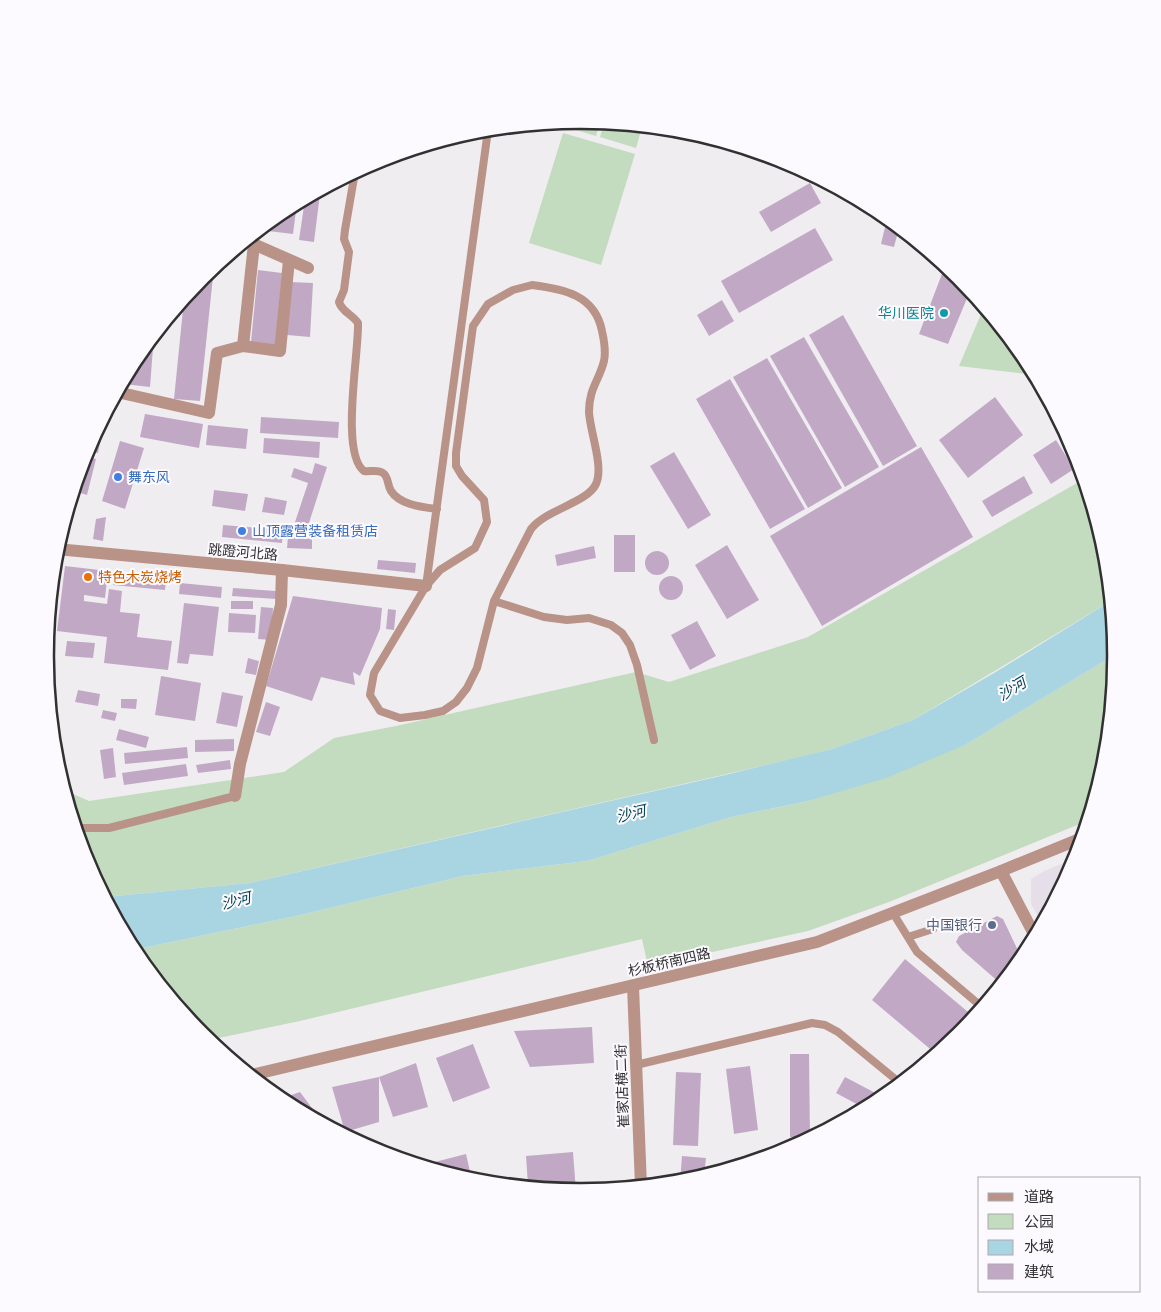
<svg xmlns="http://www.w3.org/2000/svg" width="1161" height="1312" viewBox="0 0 1161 1312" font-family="'Source Sans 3','Noto Sans SC',sans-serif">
  <rect width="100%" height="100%" fill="#f0edf1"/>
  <path fill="#e6dee9" d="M1076,858L1075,861L1042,924L1031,904V879L1044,871Z"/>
  <path fill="#c3dbbe" d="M581,121L600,122L596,136L559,125L560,123Z
    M604,123L642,127L636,148L600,137Z
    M563,133L635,154L601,265L529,243Z
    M984,307L1026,359L1035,375L959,366Z
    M1084,479L1106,552L1111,601L913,720L832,749L797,758L250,883L105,897L86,861L64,790L89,801L284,772L334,738L396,726L636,672L669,682L808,637Z
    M1116,654L1106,761L1087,821L889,902L808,931L648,966L642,939L300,1021L209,1040L202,1034L133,950L296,916L463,876L587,861L731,817L808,801L965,745Z"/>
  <path fill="#a9d5e2" d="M1111,601L1116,654L965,745L886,778L808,801L731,817L587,861L463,876L296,916L133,950L105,897L250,883L725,775L832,749L913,720L994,673Z"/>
  <path fill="#c1a9c6" d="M810,183L821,203L771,232L759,212Z
    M317,193L320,194L314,242L299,240L305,199Z
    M297,203L293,234L268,231L269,222L283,211Z
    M886,223L899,228L894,247L881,244Z
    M815,228L833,260L739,313L721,281Z
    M945,266L959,278L970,291L948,344L919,334Z
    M214,267L200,401L174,399L184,299L202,277Z
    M258,270L282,273L275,345L251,342Z
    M290,282L313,283L310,337L287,335Z
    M722,300L734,321L709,336L697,315Z
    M843,315L917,446L883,466L809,335Z
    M154,335L150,387L124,384L125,378L135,358Z
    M804,337L879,467L845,487L770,356Z
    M767,358L842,488L808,508L733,377Z
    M730,379L805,509L770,529L696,399Z
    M995,397L1023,435L968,478L939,440Z
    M145,414L203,424L199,448L140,437Z
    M261,417L339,422L338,438L260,433Z
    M208,425L248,429L246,449L206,445Z
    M96,432L102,433L98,453L86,451Z
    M264,438L320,442L319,458L263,453Z
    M1056,440L1074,469L1051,484L1033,455Z
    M120,441L144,448L125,509L102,501Z
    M921,447L973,537L822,626L770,536Z
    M674,452L711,515L688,529L650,466Z
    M84,456L96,459L87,495L74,491Z
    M315,463L327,467L308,526L295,522L308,483L291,477L294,468L312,474Z
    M1024,476L1033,493L992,517L982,501Z
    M214,490L248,494L245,511L212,506Z
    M265,497L287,501L284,515L262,512Z
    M106,517L103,541L93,539L96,519Z
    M223,525L283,530L282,543L222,537Z
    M614,535H635V572H614Z
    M288,537L312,539V549L287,548Z
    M727,545L759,600L727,619L695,565Z
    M594,546L596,558L557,566L555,555Z
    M645 563a12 12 0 1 1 24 0a12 12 0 1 1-24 0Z
    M378,560L416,563L415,573L377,569Z
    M65,566L108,571L105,598L84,595V601L107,604L109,589L122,591L120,612L140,614L137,637L172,641L168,670L104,663L107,637L57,631Z
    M114,574L166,579L165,590L113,585Z
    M659 588a12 12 0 1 1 24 0a12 12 0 1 1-24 0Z
    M180,583L222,587L221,598L179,594Z
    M233,588L276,591V599L232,596Z
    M293,596L382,608L380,629L360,676L353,672L355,685L321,677L312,701L266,686Z
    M231,601H253V609H231Z
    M184,603L219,607L213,656L190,654L188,664L177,663Z
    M261,607L273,608L271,640L258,639Z
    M388,609L396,610L394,630L386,629Z
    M229,613L256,615L255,633L228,632Z
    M697,621L716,656L690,670L671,635Z
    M67,641L95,643L93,658L65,656Z
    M248,658L259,661L256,675L245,673Z
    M161,676L201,683L195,721L155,715Z
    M78,690L100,694L98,706L75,702Z
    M222,692L243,696L237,727L216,723Z
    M121,699H137L136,709L121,708Z
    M266,702L280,707L270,736L256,732Z
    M103,710L117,713L115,721L101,718Z
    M119,729L149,737L146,748L116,740Z
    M234,739V751L195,752V740Z
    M187,747L188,758L125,764L124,753Z
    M113,748L116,777L104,779L100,750Z
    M230,760L231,769L198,773L196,765Z
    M186,764L188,776L124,785L122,773Z
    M997,916L1003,919L1022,959L1001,984L962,950L956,942L959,936Z
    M905,959L974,1017L959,1035L936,1054L872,1000Z
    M592,1027L594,1063L530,1067L514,1031Z
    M473,1044L490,1088L453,1102L436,1058Z
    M790,1054H809L810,1137H790Z
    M416,1063L428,1107L393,1117L379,1077V1122L345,1132L332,1087L379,1077Z
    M750,1066L758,1130L734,1134L726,1069Z
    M676,1072L701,1073L698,1146L673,1145Z
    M845,1077L883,1097L864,1108L836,1093Z
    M300,1092L318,1116L314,1118L280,1099Z
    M573,1152L576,1191L528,1186L526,1156Z
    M466,1154L471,1176L465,1178L423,1165Z
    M682,1156L706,1158L704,1175L680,1182Z
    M735,1158L758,1159L735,1166Z"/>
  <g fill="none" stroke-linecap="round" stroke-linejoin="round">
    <path stroke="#b99388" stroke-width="8" d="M355,172L345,230L344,239L349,252L344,290L339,302C342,312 352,314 358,323C359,353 340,453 364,471C370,472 378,469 383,473C389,477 387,485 391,491C400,505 422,507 437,509
      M532,285C564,289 595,295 602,331C604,340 606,352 604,361C599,381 589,388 589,412C590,432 604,466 596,484C587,503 547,509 531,529L494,601L477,668L467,688L456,702L443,711L425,715L400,718L380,711L370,695L374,673L426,586L440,570L475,548L487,522L484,500L462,476L456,466V453L473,326L488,304L513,290Z
      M426,586L488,130
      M494,601L544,617L567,620L589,618L611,625L622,633L630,645L637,665L654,740
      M76,828H109L235,796
      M893,913L917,952L982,1007
      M908,937L933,929
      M636,1065L812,1023L825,1025L838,1032L900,1083"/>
    <path stroke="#b99388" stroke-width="12" d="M249,242L308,268
      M254,244L243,346L280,351L289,260
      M117,392L209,413L217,353L243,346
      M235,796L240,764L281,605L282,570
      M1001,871L1035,936
      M633,986L641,1186"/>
    <path stroke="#b99388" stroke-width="12" d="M56,549L282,570L426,586
      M251,1075L817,942L1001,871L1082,838"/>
  </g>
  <circle fill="#0f9aa8" stroke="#fdfaff" stroke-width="2" cx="944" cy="313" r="5"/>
  <g fill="#3f7fe0" stroke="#fdfaff" stroke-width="2">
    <circle cx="118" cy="477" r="5"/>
    <circle cx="242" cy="531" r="5"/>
  </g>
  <circle fill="#e8710a" stroke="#fdfaff" stroke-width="2" cx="88" cy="577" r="5"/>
  <circle fill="#5c6f8a" stroke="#fdfaff" stroke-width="2" cx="992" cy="925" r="5"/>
  <g text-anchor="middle" stroke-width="4" stroke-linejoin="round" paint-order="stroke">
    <g font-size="14" fill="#0d838f" stroke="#fdfaff" text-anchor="end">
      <text x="934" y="318">华川医院</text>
    </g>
    <g font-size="14" fill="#366cbe" stroke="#fdfaff" text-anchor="start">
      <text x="128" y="482">舞东风</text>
      <text x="252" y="536">山顶露营装备租赁店</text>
    </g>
    <g font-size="14" fill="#323132" stroke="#fdfaff">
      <text transform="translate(243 552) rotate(5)" y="5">跳蹬河北路</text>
      <text transform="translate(669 962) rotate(-13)" y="5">杉板桥南四路</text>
      <text transform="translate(622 1086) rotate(-92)" y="5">崔家店横二街</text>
    </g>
    <g font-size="14" fill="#c56008" stroke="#fdfaff" text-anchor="start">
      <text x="98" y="582">特色木炭烧烤</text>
    </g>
    <g font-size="14" fill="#4e5e75" stroke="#fdfaff" text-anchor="end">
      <text x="982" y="930">中国银行</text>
    </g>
    <g font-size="15" font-style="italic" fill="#024453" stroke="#fdfaff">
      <text transform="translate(1012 689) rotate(-31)" y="5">沙河</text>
      <text transform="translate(631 814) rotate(-13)" y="5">沙河</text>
      <text transform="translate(236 901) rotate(-13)" y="5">沙河</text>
    </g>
  </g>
  <path d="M0 0H1161V1312H0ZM580 129H581A526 526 0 0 1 1107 655V657A526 526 0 0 1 581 1183H580A526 526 0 0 1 54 657V655A526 526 0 0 1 580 129Z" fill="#fdfaff" fill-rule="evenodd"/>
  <path fill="none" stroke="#323132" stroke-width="2.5" d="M580 129H581A526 526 0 0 1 1107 655V657A526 526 0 0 1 581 1183H580A526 526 0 0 1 54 657V655A526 526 0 0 1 580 129Z"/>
  <rect x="978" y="1177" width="162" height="115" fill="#fdfaff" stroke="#acaaad"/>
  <rect x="988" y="1193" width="25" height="8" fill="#b99388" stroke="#acaaad"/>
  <text x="1024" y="1202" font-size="15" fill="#323132">道路</text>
  <rect x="988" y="1214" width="25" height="15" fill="#c3dbbe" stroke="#acaaad"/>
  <text x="1024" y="1227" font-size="15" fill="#323132">公园</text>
  <rect x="988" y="1240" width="25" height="15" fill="#a9d5e2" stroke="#acaaad"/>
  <text x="1024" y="1252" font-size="15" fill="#323132">水域</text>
  <rect x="988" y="1264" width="25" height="15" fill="#c1a9c6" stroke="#acaaad"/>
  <text x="1024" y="1277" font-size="15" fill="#323132">建筑</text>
</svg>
